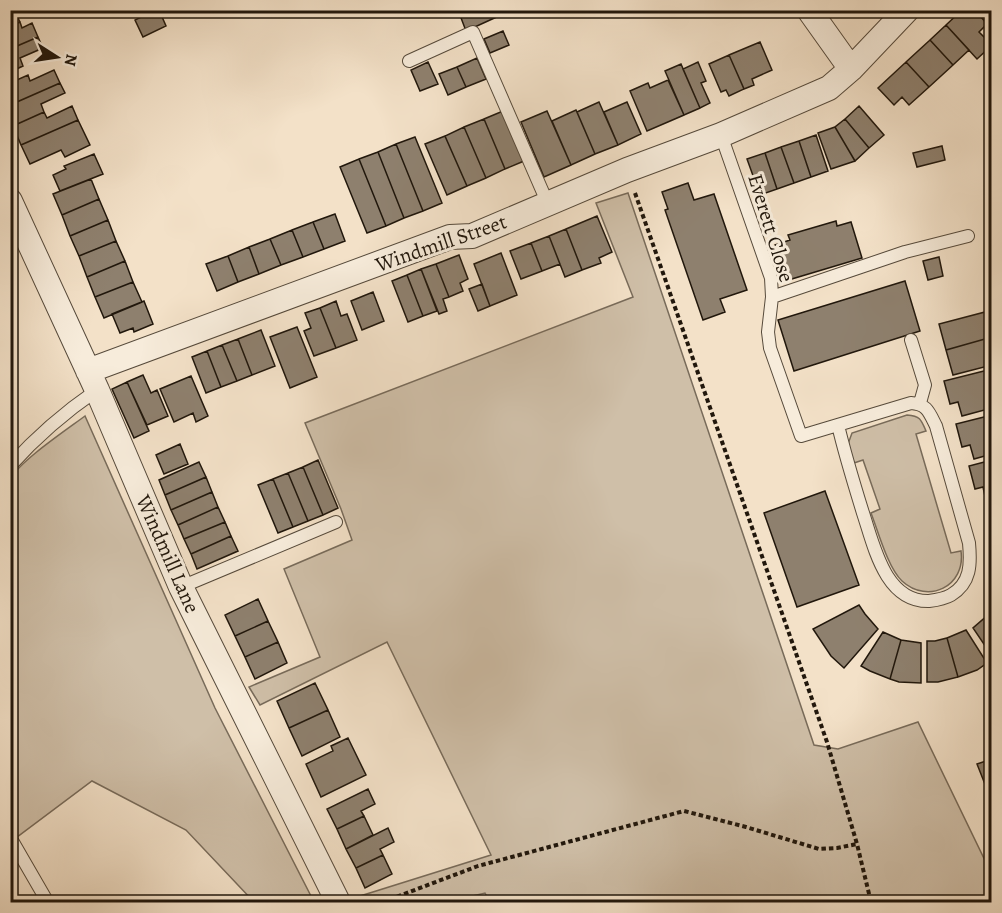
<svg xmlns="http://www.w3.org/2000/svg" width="1002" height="913" viewBox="0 0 1002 913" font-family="Alegreya,serif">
  <rect width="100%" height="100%" fill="#f3e1c8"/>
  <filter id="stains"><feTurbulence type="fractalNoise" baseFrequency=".00333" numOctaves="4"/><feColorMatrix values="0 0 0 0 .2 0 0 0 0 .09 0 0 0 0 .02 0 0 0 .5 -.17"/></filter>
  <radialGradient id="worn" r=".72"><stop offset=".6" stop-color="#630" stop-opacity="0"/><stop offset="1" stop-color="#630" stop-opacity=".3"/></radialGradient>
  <path fill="#cfbfa8" stroke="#786b5a" stroke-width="1.5" d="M628,193L814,745L838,749L918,722L991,873V902H490L485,893L447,902H360L357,897L491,855L387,642L260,705L249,687L320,657L284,569L352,540L341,509L305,423L633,297L596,203Z
    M907,415C920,416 921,419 926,431L916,434L951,553L961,551C966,586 928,605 902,581C888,568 878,531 871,513L880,509L863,460L854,463L848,444L852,433Z
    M85,416L215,708L314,902H254L186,830L92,781L17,837L10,823V518L16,515C13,505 7,490 11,479C17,463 69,428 85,416Z"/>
  <path fill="#8e806e" stroke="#21170c" stroke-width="1.5" d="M10,10H24L16,14L20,22L10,26Z
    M155,10H159L166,26L143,37L135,20Z
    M458,10H499L501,15L466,31Z
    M962,10H975L987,24L979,32L992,45L977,59L946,25Z
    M20,22L22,28L32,23L38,37L10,49V26Z
    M946,25L969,50L953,65L930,40Z
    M503,31L509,45L490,53L484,39Z
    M38,37L43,48L20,58L23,66L10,72V49Z
    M930,40L953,65L929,87L906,62Z
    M760,42L772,70L752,79L754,85L744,89L729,55Z
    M729,55L744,89L729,96L726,90L721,92L709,64Z
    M477,58L486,79L466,87L457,67Z
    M428,62L438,84L420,91L411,70Z
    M698,62L706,81L701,83L710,103L700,108L683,69Z
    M906,62L929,87L909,105L902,97L894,105L878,88Z
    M681,64L700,108L684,115L665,71Z
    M457,67L466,87L448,95L439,74Z
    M54,70L60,83L10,105V83L28,75L30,81Z
    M668,80L684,115L647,131L630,91L648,83L650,88Z
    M60,83L65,93L41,104L44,112L13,126L10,120V105Z
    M599,102L618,145L595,154L577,112Z
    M627,102L641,134L618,145L604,112Z
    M72,106L78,120L21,145L13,126L44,112L47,118Z
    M859,106L884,135L869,148L845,119Z
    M576,110L595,154L571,165L552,121Z
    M503,111L524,161L505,169L484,119Z
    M547,111L571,165L544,177L521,122Z
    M484,119L505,169L486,178L464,127Z
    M845,119L869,148L855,161L835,127Z
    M78,120L90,145L65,157L61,150L30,164L21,145Z
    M464,127L486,178L467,186L445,136Z
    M835,127L855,161L831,169L818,133Z
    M816,135L828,171L811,177L799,141Z
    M445,136L467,186L447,195L425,144Z
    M415,137L442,203L423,211L396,144Z
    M799,141L811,177L794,183L781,147Z
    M396,144L423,211L404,218L378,152Z
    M942,146L945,160L917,167L913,153Z
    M781,147L794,183L777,189L765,153Z
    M378,152L404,218L386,226L359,159Z
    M765,153L777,189L760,195L747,159Z
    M94,154L103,174L60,191L53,175L66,169L64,166Z
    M359,159L386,226L367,233L340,167Z
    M91,179L99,199L62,215L53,194Z
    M688,183L694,200L714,194L747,290L720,299L725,312L703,320L665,210L668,209L662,192Z
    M99,199L108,220L70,236L62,215Z
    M335,214L345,241L324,249L313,222Z
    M597,216L612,252L599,258L601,263L582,270L566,229Z
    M108,220L116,241L79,256L70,236Z
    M836,221L837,226L851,222L862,258L785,281L775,245L790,240L788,235Z
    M313,222L324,249L303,257L292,230Z
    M566,229L582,270L565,277L549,236Z
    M292,230L303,257L281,265L270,239Z
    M549,236L560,264L542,271L531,243Z
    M270,239L281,265L259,274L249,247Z
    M116,241L125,261L87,277L79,256Z
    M531,243L542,271L521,279L510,251Z
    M249,247L259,274L238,282L228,256Z
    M501,253L517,295L490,306L474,264Z
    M459,255L468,279L460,283L463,291L449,297L436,264Z
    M228,256L238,282L217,291L206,264Z
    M939,257L943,276L928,280L923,261Z
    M125,261L133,282L95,297L87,277Z
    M436,264L449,297L443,299L447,311L439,314L421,269Z
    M421,269L437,311L423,316L407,275Z
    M407,275L423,316L408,322L392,281Z
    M905,281L920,331L794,371L778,320Z
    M133,282L142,302L104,318L95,297Z
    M482,284L490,306L478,311L469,289Z
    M373,292L384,321L362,330L351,301Z
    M144,301L153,324L134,332L133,328L120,333L112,314Z
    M336,301L341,316L347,314L357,340L336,348L320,308Z
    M320,308L336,348L314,356L304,331L311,328L305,313Z
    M985,312L992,337L946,350L939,324Z
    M297,327L317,377L290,388L270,337Z
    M261,330L275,366L252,375L238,339Z
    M992,337V365L953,375L946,350Z
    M238,339L252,375L237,381L222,345Z
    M222,345L237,381L221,387L207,351Z
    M207,351L221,387L206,393L192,357Z
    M992,369V408L962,416L958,402L950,404L944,381Z
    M143,375L151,393L157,390L168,416L147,425L127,382Z
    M191,376L208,416L196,422L193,413L174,422L160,389Z
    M127,382L149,431L134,438L112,389Z
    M992,415V454L974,459L970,445L962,447L956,424Z
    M180,444L188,464L164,474L156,455Z
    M318,460L338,508L323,515L303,467Z
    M992,460V499L986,501L983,487L975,489L969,466Z
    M199,462L206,477L165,495L159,480Z
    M303,467L323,515L308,521L288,473Z
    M288,473L308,521L293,527L273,479Z
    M206,477L212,492L171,510L165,495Z
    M273,479L293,527L278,533L258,485Z
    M825,491L859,585L797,607L764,513Z
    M212,492L218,507L178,525L171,510Z
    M218,507L225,522L184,539L178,525Z
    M225,522L231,536L191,554L184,539Z
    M231,536L238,551L197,569L191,554Z
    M258,599L268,621L235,636L225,615Z
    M859,605L865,614L878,629L844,668L831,656L813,629Z
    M988,615L992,617V656L973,628Z
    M268,621L278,642L245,657L235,636Z
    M966,630L987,663L977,670L958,677L947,638Z
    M883,632L901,640L890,679L870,671L861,666Z
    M947,638L958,677L938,682H927V641H935Z
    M901,640L921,643V683L899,682L890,679Z
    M278,642L287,663L255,679L245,657Z
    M315,683L328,710L289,728L277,701Z
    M328,710L340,737L302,756L289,728Z
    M348,738L366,775L321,797L306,764L333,751L331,746Z
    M992,759V802L977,764Z
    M368,789L375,804L361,811L364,816L337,829L327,809Z
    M364,816L373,835L346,849L337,829Z
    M388,828L394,842L380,849L383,855L356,868L346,849Z
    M383,855L392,874L365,888L356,868Z"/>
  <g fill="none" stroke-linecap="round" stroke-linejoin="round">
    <g stroke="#564a3b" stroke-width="14">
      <path id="service" d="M409,61L473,32L548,204
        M721,135L771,278L772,297L768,332L770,348L801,436L911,403C927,404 929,412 936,426L969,543C971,564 971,583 951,595C944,599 937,600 929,601C885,602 874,546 863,513C854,484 845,455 838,425
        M772,297L905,252L968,236
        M911,340L925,385L920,403
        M10,466C36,437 65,412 97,390
        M181,587L336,522
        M10,837L47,901L52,902"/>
    </g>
    <g stroke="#564a3b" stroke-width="26">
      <path id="minor" d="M809,10L851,69
        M10,201L97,390L181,587L338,902
        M88,371L450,237L472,236L627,170L721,135L829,88L851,69L907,10"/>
    </g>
    <path stroke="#21170c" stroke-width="4" stroke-dasharray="4.5 3" stroke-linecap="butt" d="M635,193L827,742L857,844L871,902
      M383,902L478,866L684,811L746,827L819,849L837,848L857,844"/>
    <use href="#service" stroke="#f7ecdb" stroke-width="12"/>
    <use href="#minor" stroke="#f7ecdb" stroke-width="24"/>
  </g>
  <g text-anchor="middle" stroke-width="6" stroke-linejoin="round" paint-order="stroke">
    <g font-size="21" fill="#21170c" stroke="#f7ecdb">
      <text transform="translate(771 228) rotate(73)" y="7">Everett Close</text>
      <text transform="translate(441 243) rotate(-19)" y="7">Windmill Street</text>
      <text transform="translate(168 554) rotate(66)" y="7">Windmill Lane</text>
    </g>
  </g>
  <rect width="1002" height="913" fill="none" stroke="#f3e1c8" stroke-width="36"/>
  <rect x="12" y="12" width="978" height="889" fill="none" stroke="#21170c" stroke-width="3"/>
  <rect x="18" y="18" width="966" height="877" fill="none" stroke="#21170c" stroke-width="1.5"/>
  <g transform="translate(57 57) rotate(102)" stroke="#f7ecdb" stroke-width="4.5" paint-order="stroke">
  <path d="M0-4.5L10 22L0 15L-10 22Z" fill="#21170c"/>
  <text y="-9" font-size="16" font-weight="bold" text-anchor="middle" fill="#21170c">N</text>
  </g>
  <rect width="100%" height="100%" filter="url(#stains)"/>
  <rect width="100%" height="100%" fill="url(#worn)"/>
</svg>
